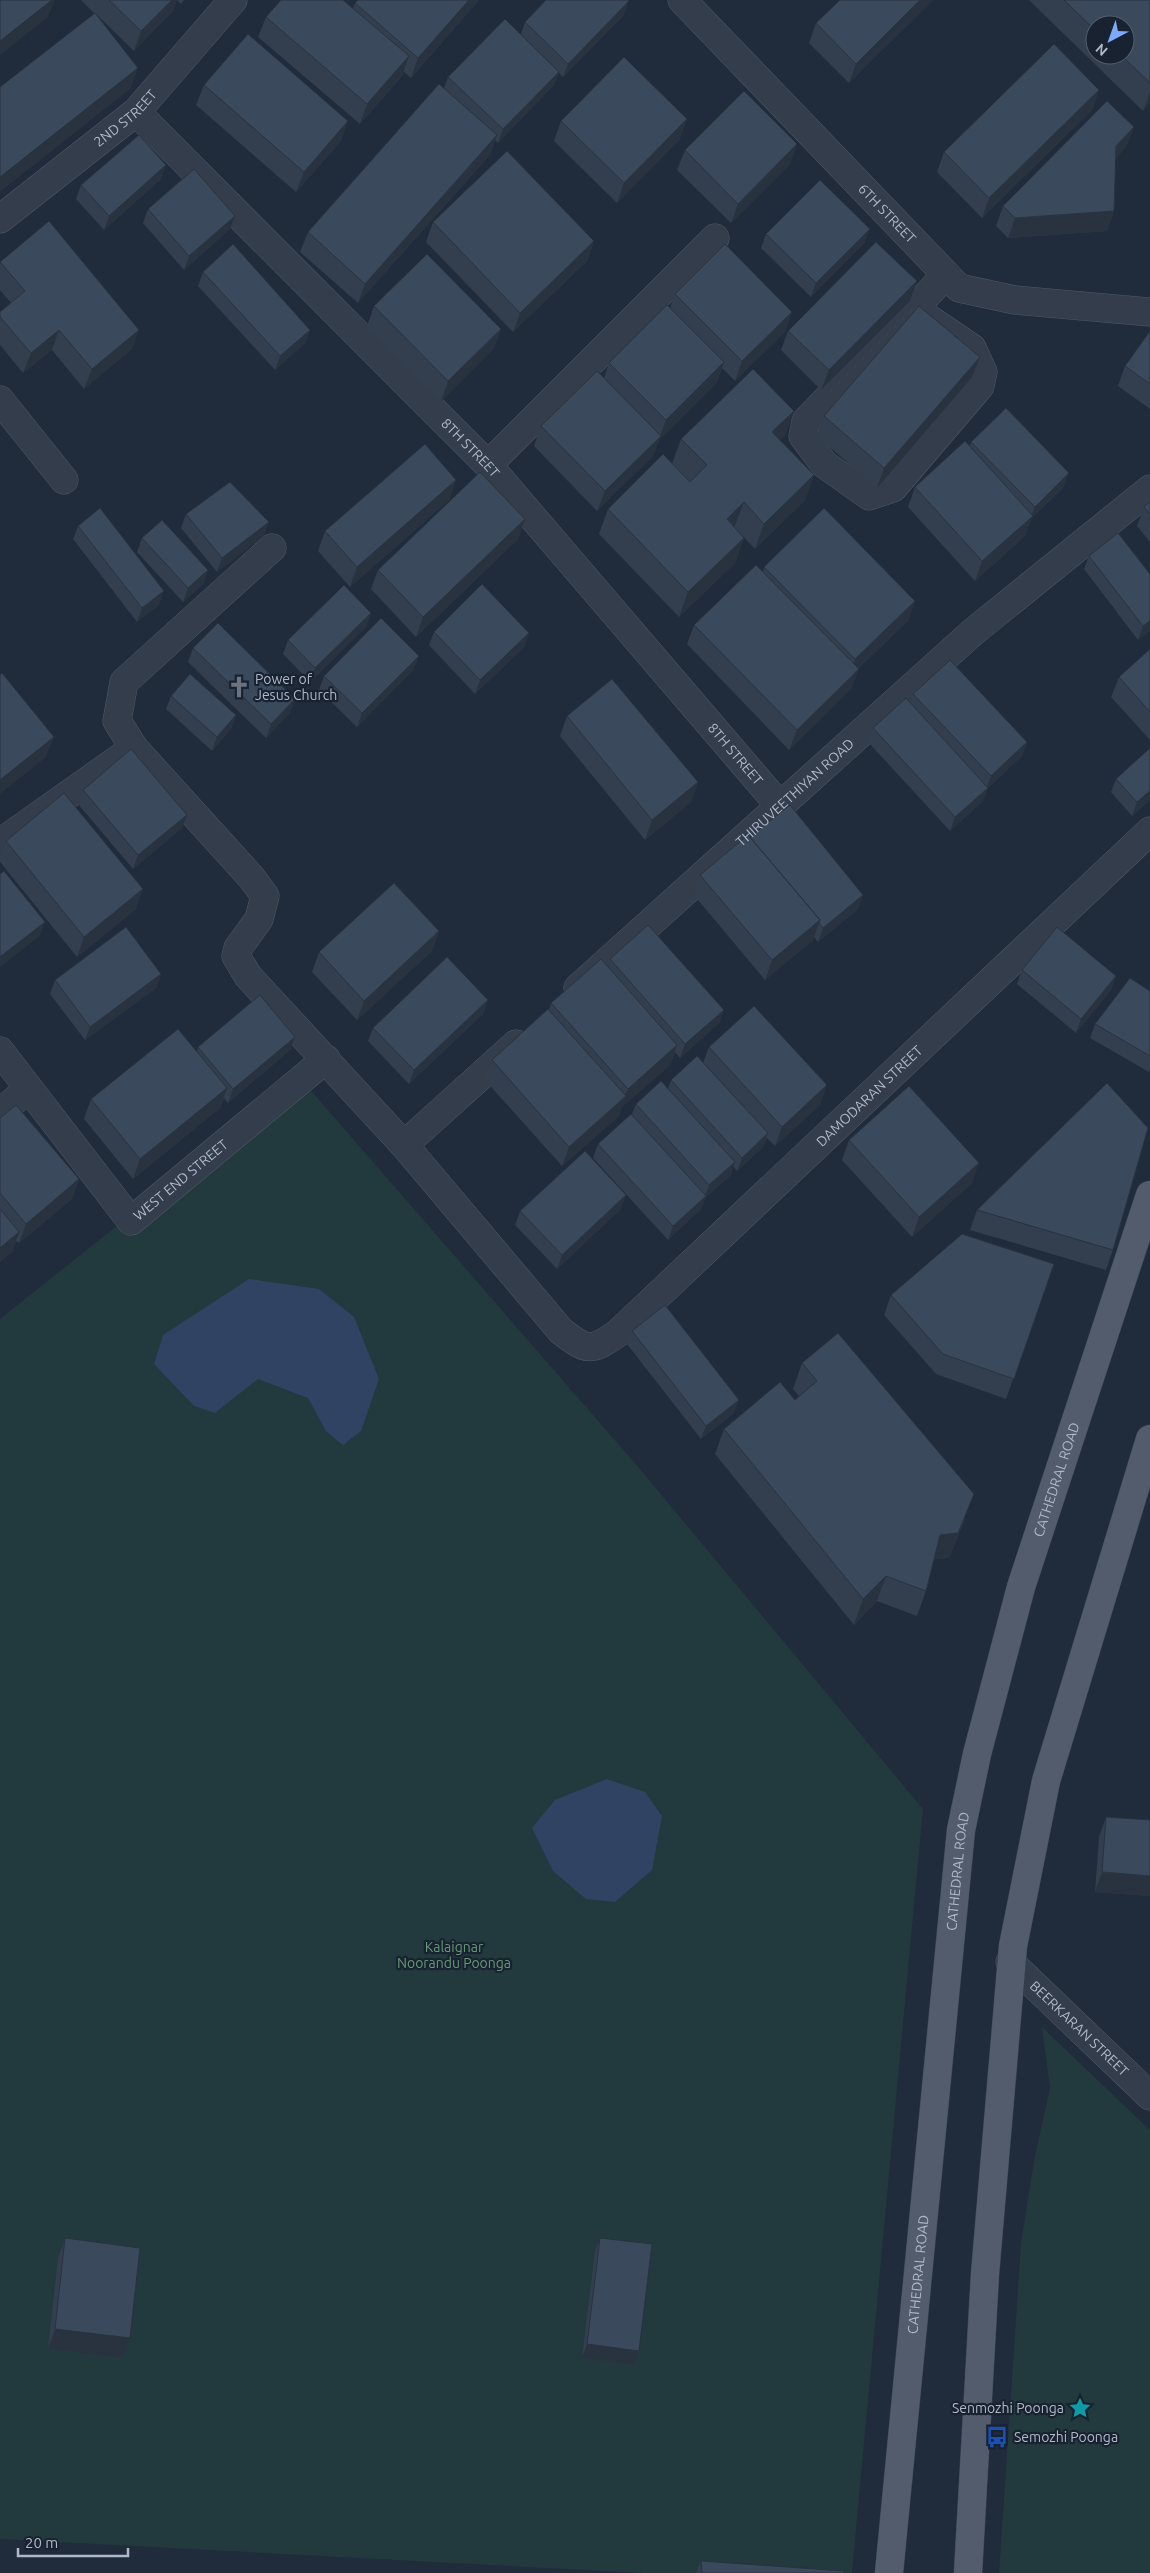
<svg xmlns="http://www.w3.org/2000/svg" width="1150" height="2573" viewBox="0 0 1150 2573" font-family="Ubuntu,sans-serif">
  <rect width="100%" height="100%" fill="#202b3c"/>
  <path fill="#22393d" d="M301,1079L640,1469L923,1809L852,2573H642L0,2539V1319Z
    M1042,2027L1150,2130V2573H999L1021,2243L1035,2155L1050,2088Z"/>
  <path fill="#314363" d="M249,1279L319,1289L354,1317L379,1379L361,1431L343,1445L326,1431L308,1398L258,1379L215,1413L194,1406L154,1364L163,1335Z
    M607,1779L645,1792L662,1816L652,1870L615,1902L586,1899L553,1871L532,1828L555,1800Z"/>
  <g fill="none" stroke-linecap="round" stroke-linejoin="round">
    <g stroke="#4f5867" stroke-width="29">
      <g id="minor">
        <path id="s1" d="M682,0L959,288L1015,300L1150,312"/>
        <path id="s2" d="M136,112L488,465L780,806"/>
        <path id="s3" d="M0,219L136,112L233,0"/>
        <path d="M913,308L972,348L983,372L980,386L893,488L869,496L824,464L803,436L806,421L946,275"/>
        <path d="M0,400L64,480"/>
        <path d="M488,465L715,238"/>
        <path id="s4" d="M272,548L124,682L117,721L134,748L251,877L265,896L259,919L238,948L236,956L248,976L404,1145L561,1331C587,1351 591,1352 618,1333L1150,831"/>
        <path d="M0,843L134,748"/>
        <path id="s5" d="M578,988L973,632L1150,489"/>
        <path id="s6" d="M0,1051L131,1221L326,1059"/>
        <path d="M0,1113L28,1089"/>
        <path d="M404,1145L516,1044"/>
        <path id="s7" d="M1010,1962L1150,2096"/>
      </g>
    </g>
    <g stroke="#3d4655" stroke-width="29">
      <g id="primary">
        <path id="s8" d="M889,2573L961,1830L977,1754L1021,1587L1150,1195"/>
        <path d="M968,2573L985,2274L1013,1946L1046,1781L1150,1439"/>
      </g>
    </g>
    <use href="#minor" stroke="#343d4c" stroke-width="28"/>
    <use href="#primary" stroke="#525c6d" stroke-width="28"/>
  </g>
  <path fill="#333f4f" fill-rule="evenodd" d="M81,0H177L173,11L134,51L96,14L131,88L94,13Z
    M177,0H184L181,4Z
    M358,0H479L411,78L403,71L402,76L360,124L258,37L266,17L353,8L355,3Z
    M840,0H933L849,83L809,43L816,23Z
    M1029,0H1150V103L1143,111ZM1095,25L1125,55H1095Z
    M624,15L563,77L559,73L554,85L498,143L495,140L490,155L358,303L300,252L308,232L444,88L448,77L521,34L525,22Z
    M204,85L341,141L296,192L196,105Z
    M1099,90L1092,110L982,218L937,172L944,152Z
    M561,121L680,139L617,203L554,141Z
    M1134,127L1126,147L1115,159L1114,211L1107,231L1008,238L996,226L1003,206Z
    M797,144L790,164L731,223L677,170L685,150Z
    M161,179L104,230L76,199L81,185Z
    M148,209L230,229L184,270L143,223Z
    M433,222L594,241L587,261L513,332L426,242Z
    M766,234L865,242L811,297L761,248Z
    M0,262L132,349L84,389L52,350L23,373L0,345V312L11,303L0,290Z
    M203,272L310,330L305,343L275,370L198,286Z
    M675,294L792,312L785,332L735,381L722,368L717,382L659,440L653,456L597,511L534,446L541,426L604,378L609,363L670,308Z
    M910,301L821,390L781,350L788,331Z
    M374,306L501,329L494,348L441,401L367,326Z
    M1150,331V409L1118,386L1125,366Z
    M972,377L877,488L817,436L824,416Z
    M785,436L780,440L814,475L805,500L755,549L736,529L744,538L735,563L679,617L599,534L608,509L672,464L681,439Z
    M971,442L1064,487L1031,519L1025,536L975,581L908,507L915,487L970,446Z
    M456,480L449,500L350,587L318,551L325,531Z
    M1150,502V542L1137,526L1144,507Z
    M186,514L264,536L217,572L181,528Z
    M525,519L518,539L416,637L371,589L378,570Z
    M78,526L159,605L137,622L73,539Z
    M142,538L208,570L203,584L183,602L137,552Z
    M1089,556L1150,574V631L1138,640L1084,569Z
    M764,567L915,601L908,621L858,669L851,689L789,750L687,644L694,625L763,572Z
    M371,613L366,627L310,682L283,654L288,640Z
    M434,632L529,633L524,647L475,694L429,645Z
    M193,648L290,713L266,738L188,662Z
    M1150,649V740L1111,697L1119,677Z
    M414,669L357,727L319,690L324,676Z
    M913,694L1027,742L1022,756L988,788L983,801L950,831L868,742L873,728L910,703Z
    M171,696L236,715L231,729L212,751L166,709Z
    M567,716L698,782L691,802L645,840L560,736Z
    M1116,779L1150,800L1132,816L1111,792Z
    M83,790L182,828L133,869L78,804Z
    M750,837L863,895L858,909L818,942L814,937L813,940L765,980L693,894L700,875Z
    M6,841L136,909L77,957L0,862V857Z
    M439,931L432,951L357,1020L312,972L319,952Z
    M610,959L724,1010L719,1023L680,1058L675,1052L670,1065L622,1107L619,1116L562,1166L484,1079L492,1060L549,1010L551,1003L607,966Z
    M1022,970L1116,976L1111,990L1076,1033L1017,984Z
    M161,974L156,988L85,1040L50,994L55,980Z
    M1150,991V1069L1149,1072L1090,1038L1095,1024Z
    M488,1000L483,1014L409,1084L368,1041L373,1028Z
    M295,1037L290,1050L228,1103L224,1098L220,1108L133,1179L84,1119L91,1099L197,1051L198,1047Z
    M709,1047L820,1105L775,1146L767,1138L763,1147L737,1171L733,1166L730,1176L706,1197L701,1209L668,1240L593,1158L598,1144L632,1114L636,1104L668,1089L671,1080L703,1063Z
    M0,1118L79,1179L72,1199L19,1243L16,1241L12,1252L0,1262Z
    M849,1140L972,1183L912,1237L842,1160Z
    M621,1209L557,1269L515,1225L520,1211Z
    M977,1210L1113,1250L1106,1270L970,1230Z
    M1054,1264L1006,1399L936,1374L884,1315L891,1295Z
    M632,1331L734,1413L701,1439L627,1344Z
    M802,1363L965,1519L949,1558L934,1559L926,1591L917,1616L877,1601L854,1625L715,1454L724,1429L795,1400L799,1396L793,1389Z
    M1106,1817L1150,1820V1896L1095,1892L1099,1837Z
    M65,2238L130,2338L122,2358L48,2349L58,2258Z
    M600,2238L639,2351L634,2365L582,2358L595,2251Z
    M701,2561L844,2573H696Z"/>
  <path fill="#293340" d="M52,0H55L48,17L0,55V41Z
    M172,0H177L173,11L134,51L141,31Z
    M469,0H479L411,78L418,58Z
    M920,0H933L849,83L856,64Z
    M629,1L624,15L563,77L568,64Z
    M409,56L402,76L360,124L367,104Z
    M138,68L131,88L0,192V177Z
    M559,72L554,85L498,143L503,129Z
    M1099,90L1092,110L982,218L989,198Z
    M1150,92V103L1143,111Z
    M687,119L680,139L617,203L624,183Z
    M348,121L341,141L296,192L304,172Z
    M1134,127L1126,147L1109,166L1116,146Z
    M497,135L490,155L358,303L365,284Z
    M797,144L790,164L731,223L738,204Z
    M166,165L161,179L104,230L109,216Z
    M1114,211L1107,231L1008,238L1015,218Z
    M235,216L230,229L184,270L189,256Z
    M870,229L865,242L811,297L816,283Z
    M594,241L587,261L513,332L520,313Z
    M917,281L910,301L821,390L829,370Z
    M792,312L785,332L735,381L742,361Z
    M501,329L494,348L441,401L448,381Z
    M59,330L52,350L23,373L31,353Z
    M139,330L132,349L84,389L92,369Z
    M310,330L305,343L275,370L280,356Z
    M980,357L972,377L877,488L884,468Z
    M724,362L717,382L659,440L653,456L597,511L605,491L660,436L666,420Z
    M794,411L785,436L763,457L772,432Z
    M1069,473L1064,487L1031,519L1025,536L975,581L982,561L1031,517L1035,507Z
    M814,475L805,500L755,549L764,524Z
    M456,480L449,500L350,587L357,567Z
    M744,502L734,528L727,519Z
    M525,519L518,539L416,637L423,617Z
    M269,522L264,536L217,572L222,558Z
    M744,538L735,563L679,617L688,592Z
    M208,570L203,584L183,602L188,588Z
    M164,591L159,605L137,622L142,608Z
    M915,601L908,621L848,679L855,659Z
    M371,613L366,627L310,682L315,668Z
    M1150,621V631L1138,640L1143,626Z
    M529,633L524,647L475,694L480,680Z
    M419,656L414,669L357,727L362,713Z
    M859,669L851,689L789,750L797,730Z
    M295,699L290,713L266,738L271,724Z
    M236,715L231,729L212,751L217,737Z
    M54,737L46,757L0,794V780Z
    M1027,742L1022,756L988,788L983,801L950,831L955,817L986,789L991,776Z
    M698,782L691,802L645,840L652,820Z
    M1150,791V800L1132,816L1137,802Z
    M187,815L182,828L133,869L138,855Z
    M143,889L136,909L77,957L84,937Z
    M863,895L858,909L818,942L823,928Z
    M820,920L813,940L765,980L772,960Z
    M45,922L40,936L0,967V957Z
    M439,931L432,951L357,1020L364,1001Z
    M161,974L156,988L85,1040L90,1027Z
    M1116,976L1111,990L1076,1033L1081,1019Z
    M488,1000L483,1014L409,1084L414,1070Z
    M724,1010L719,1023L680,1058L685,1044Z
    M295,1037L290,1050L228,1103L233,1089Z
    M677,1045L670,1065L622,1107L619,1116L562,1166L569,1147L624,1097L628,1089Z
    M827,1085L820,1105L775,1146L782,1127Z
    M227,1088L220,1108L133,1179L140,1159Z
    M768,1133L763,1147L737,1171L742,1158Z
    M735,1162L730,1176L706,1197L701,1209L668,1240L673,1226L705,1197L709,1185Z
    M979,1163L972,1183L912,1237L919,1217Z
    M79,1179L72,1199L19,1243L26,1224Z
    M626,1195L621,1209L557,1269L562,1255Z
    M19,1232L12,1252L0,1262V1248Z
    M739,1400L734,1413L701,1439L706,1426Z
    M974,1494L949,1558L931,1560L940,1535Z
    M886,1576L877,1601L854,1625L863,1599Z
    M1102,1872L1150,1876V1896L1095,1892Z
    M55,2329L130,2338L122,2358L48,2349Z
    M587,2344L639,2351L634,2365L582,2358Z"/>
  <path fill="#3b495c" stroke="#293340" d="M0,0H52L0,41Z
    M109,0H172L141,31Z
    M281,0H343L409,56L367,104L266,17Z
    M358,0H469L418,58L355,3Z
    M546,0H628L629,1L568,64L525,22Z
    M840,0H920L856,64L816,23Z
    M1064,0H1150V83L1121,55H1125V25H1095V30Z
    M95,13L138,68L0,177V87Z
    M505,19L559,72L503,129L448,77Z
    M248,34L348,121L304,172L204,85Z
    M1054,44L1099,90L989,198L944,152Z
    M624,57L687,119L624,183L561,121Z
    M439,84L497,135L365,284L308,232Z
    M744,91L797,144L738,204L685,150Z
    M1107,101L1134,127L1116,146L1114,211L1015,218L1003,206Z
    M139,135L166,165L109,216L81,185Z
    M507,151L594,241L520,313L433,222Z
    M194,169L235,216L189,256L148,209Z
    M820,180L870,229L816,283L766,234Z
    M49,221L139,330L92,369L59,330L31,353L0,317V312L25,291L0,262Z
    M876,242L917,281L829,370L788,331Z
    M233,244L310,330L280,356L203,272Z
    M725,244L792,312L742,361L675,294Z
    M427,254L501,329L448,381L374,306Z
    M667,305L724,362L666,420L609,363Z
    M919,306L980,357L884,468L824,416Z
    M1150,331V384L1125,366Z
    M753,369L794,411L772,432L814,475L764,524L744,502L727,519L744,538L688,592L608,509L663,454L690,482L707,465L681,439Z
    M597,371L661,436L605,491L541,426Z
    M1006,408L1069,473L1035,507L971,442Z
    M965,441L1033,516L982,561L915,487Z
    M425,444L456,480L357,567L325,531Z
    M480,472L525,519L423,617L378,570Z
    M230,482L269,522L222,558L186,514Z
    M1150,502V514L1144,507Z
    M100,508L164,591L142,608L78,526Z
    M824,508L915,601L855,659L764,567Z
    M162,520L208,570L188,588L142,538Z
    M1118,533L1150,574V621L1143,626L1089,556Z
    M756,565L859,669L797,730L694,625Z
    M482,584L529,633L480,680L434,632Z
    M344,585L371,613L315,668L288,640Z
    M381,618L419,656L362,713L324,676Z
    M218,623L295,699L271,724L193,648Z
    M1150,649V712L1119,677Z
    M950,660L1027,742L991,776L913,694Z
    M2,673L54,737L0,780V675Z
    M190,674L236,715L217,737L171,696Z
    M612,679L698,782L652,820L567,716Z
    M906,698L988,788L955,817L873,728Z
    M1150,748V791L1137,802L1116,779Z
    M131,749L187,815L138,855L83,790Z
    M64,793L143,889L84,937L6,841Z
    M790,805L863,895L823,928L819,923L820,920L750,837Z
    M748,835L820,920L772,960L700,875Z
    M4,871L45,922L0,957V874Z
    M394,883L439,931L364,1001L319,952Z
    M648,925L724,1010L685,1044L610,959Z
    M126,927L161,974L90,1027L55,980Z
    M1057,927L1116,976L1081,1019L1022,970Z
    M447,957L488,1000L414,1070L373,1028Z
    M601,959L677,1045L628,1089L551,1003Z
    M1130,978L1150,991V1056L1095,1024Z
    M260,995L295,1037L233,1089L198,1047Z
    M754,1006L827,1085L782,1127L709,1047Z
    M548,1009L626,1096L569,1147L492,1060Z
    M178,1029L227,1088L140,1159L91,1099Z
    M697,1056L768,1133L742,1158L671,1080Z
    M661,1081L735,1162L709,1185L636,1104Z
    M1107,1083L1148,1128L1113,1250L977,1210Z
    M909,1086L979,1163L919,1217L849,1140Z
    M16,1105L79,1179L26,1224L0,1193V1118Z
    M631,1114L706,1196L673,1226L598,1144Z
    M585,1151L626,1195L562,1255L520,1211Z
    M0,1209L19,1232L0,1248Z
    M962,1234L1054,1264L1014,1379L943,1354L891,1295Z
    M665,1305L739,1400L706,1426L632,1331Z
    M838,1333L974,1494L958,1533L940,1535L926,1591L886,1576L863,1599L724,1429L780,1382L795,1400L817,1381L802,1363Z
    M1106,1817L1150,1820V1876L1102,1872Z
    M65,2238L140,2248L130,2338L55,2329Z
    M600,2238L652,2244L639,2351L587,2344Z
    M701,2561L844,2571V2573H702Z"/>
  <defs>
    <g id="church-bare" transform="scale(1.725)"><path d="M-1.2-6h2.4v3.5h3.3v2.4h-3.3V6h-2.4V-.1h-3.3v-2.4h3.3Z" fill="#6b7280" stroke="#192231" stroke-width="2.5" paint-order="stroke"/></g>
    <g id="sight-bare" transform="scale(1.725)"><path d="M0-6L1.8-2.2L6-1.7L2.9 1.2L3.7 5.4L0 3.3L-3.7 5.4L-2.9 1.2L-6-1.7L-1.8-2.2Z" fill="#0f9aa8" stroke="#192231" stroke-width="2.5" paint-order="stroke"/></g>
    <g id="bus-bare" transform="scale(1.725)"><path d="M-5-6H5V4H4V6H2V4H-2V6H-4V4H-5ZM-3.5-4V0h7V-4ZM-3.5 1.2v1.5H-2V1.2ZM2 1.2v1.5H3.5V1.2Z" fill="#1a4fb4" stroke="#192231" stroke-width="2.5" paint-order="stroke"/></g>
  </defs>
  <g fill-rule="evenodd">
    <use href="#church-bare" x="239" y="687"/>
    <use href="#sight-bare" x="1080" y="2408"/>
    <use href="#bus-bare" x="997" y="2437"/>
  </g>
  <g text-anchor="middle" stroke-width="4.5" stroke-linejoin="round" paint-order="stroke">
    <g font-size="14" fill="#afb8c8" stroke="#192231">
      <text dy="5" stroke="none"><textPath href="#s3" startOffset="161">2ND STREET</textPath></text>
      <text dy="5" stroke="none"><textPath href="#s1" startOffset="296">6TH STREET</textPath></text>
      <text dy="5" stroke="none"><textPath href="#s2" startOffset="474">8TH STREET</textPath></text>
      <text dy="5" stroke="none"><textPath href="#s2" startOffset="879">8TH STREET</textPath></text>
      <text dy="5" stroke="none"><textPath href="#s5" startOffset="292">THIRUVEETHIYAN ROAD</textPath></text>
      <text dy="5" stroke="none"><textPath href="#s4" startOffset="1444">DAMODARAN STREET</textPath></text>
      <text dy="5" stroke="none"><textPath href="#s6" startOffset="279">WEST END STREET</textPath></text>
      <text dy="5" stroke="none"><textPath href="#s8" startOffset="1110">CATHEDRAL ROAD</textPath></text>
      <text dy="5" stroke="none"><textPath href="#s8" startOffset="705">CATHEDRAL ROAD</textPath></text>
      <text dy="5" stroke="none"><textPath href="#s7" startOffset="96">BEERKARAN STREET</textPath></text>
      <text dy="5" stroke="none"><textPath href="#s8" startOffset="300">CATHEDRAL ROAD</textPath></text>
    </g>
    <g font-size="14" fill="#afb8c8" stroke="#192231" text-anchor="start">
      <text x="255" y="684">Power of<tspan x="255" dy="16">Jesus Church</tspan></text>
      <text x="1064" y="2413" text-anchor="end">Senmozhi Poonga</text>
      <text x="1014" y="2442">Semozhi Poonga</text>
    </g>
    <g font-size="14" fill="#649b73" stroke="#192231">
      <text x="454" y="1952">Kalaignar<tspan x="454" dy="16">Noorandu Poonga</tspan></text>
    </g>
  </g>
  <g transform="translate(1110 40) rotate(221)"><circle r="24" fill="#192231" stroke="#555e6d"/>
  <path d="M0-4L9 19L0 12L-9 19Z" fill="#7daaff"/>
  <text y="-8" font-size="14" font-weight="bold" text-anchor="middle" fill="#afb8c8">N</text>
  </g>
  <path d="M18 2548v8h110v-8" fill="none" stroke="#afb8c8" stroke-width="2.5"/>
  <text x="25" y="2548" font-size="15" fill="#afb8c8" stroke="#192231" stroke-width="4" paint-order="stroke">20 m</text>
</svg>
